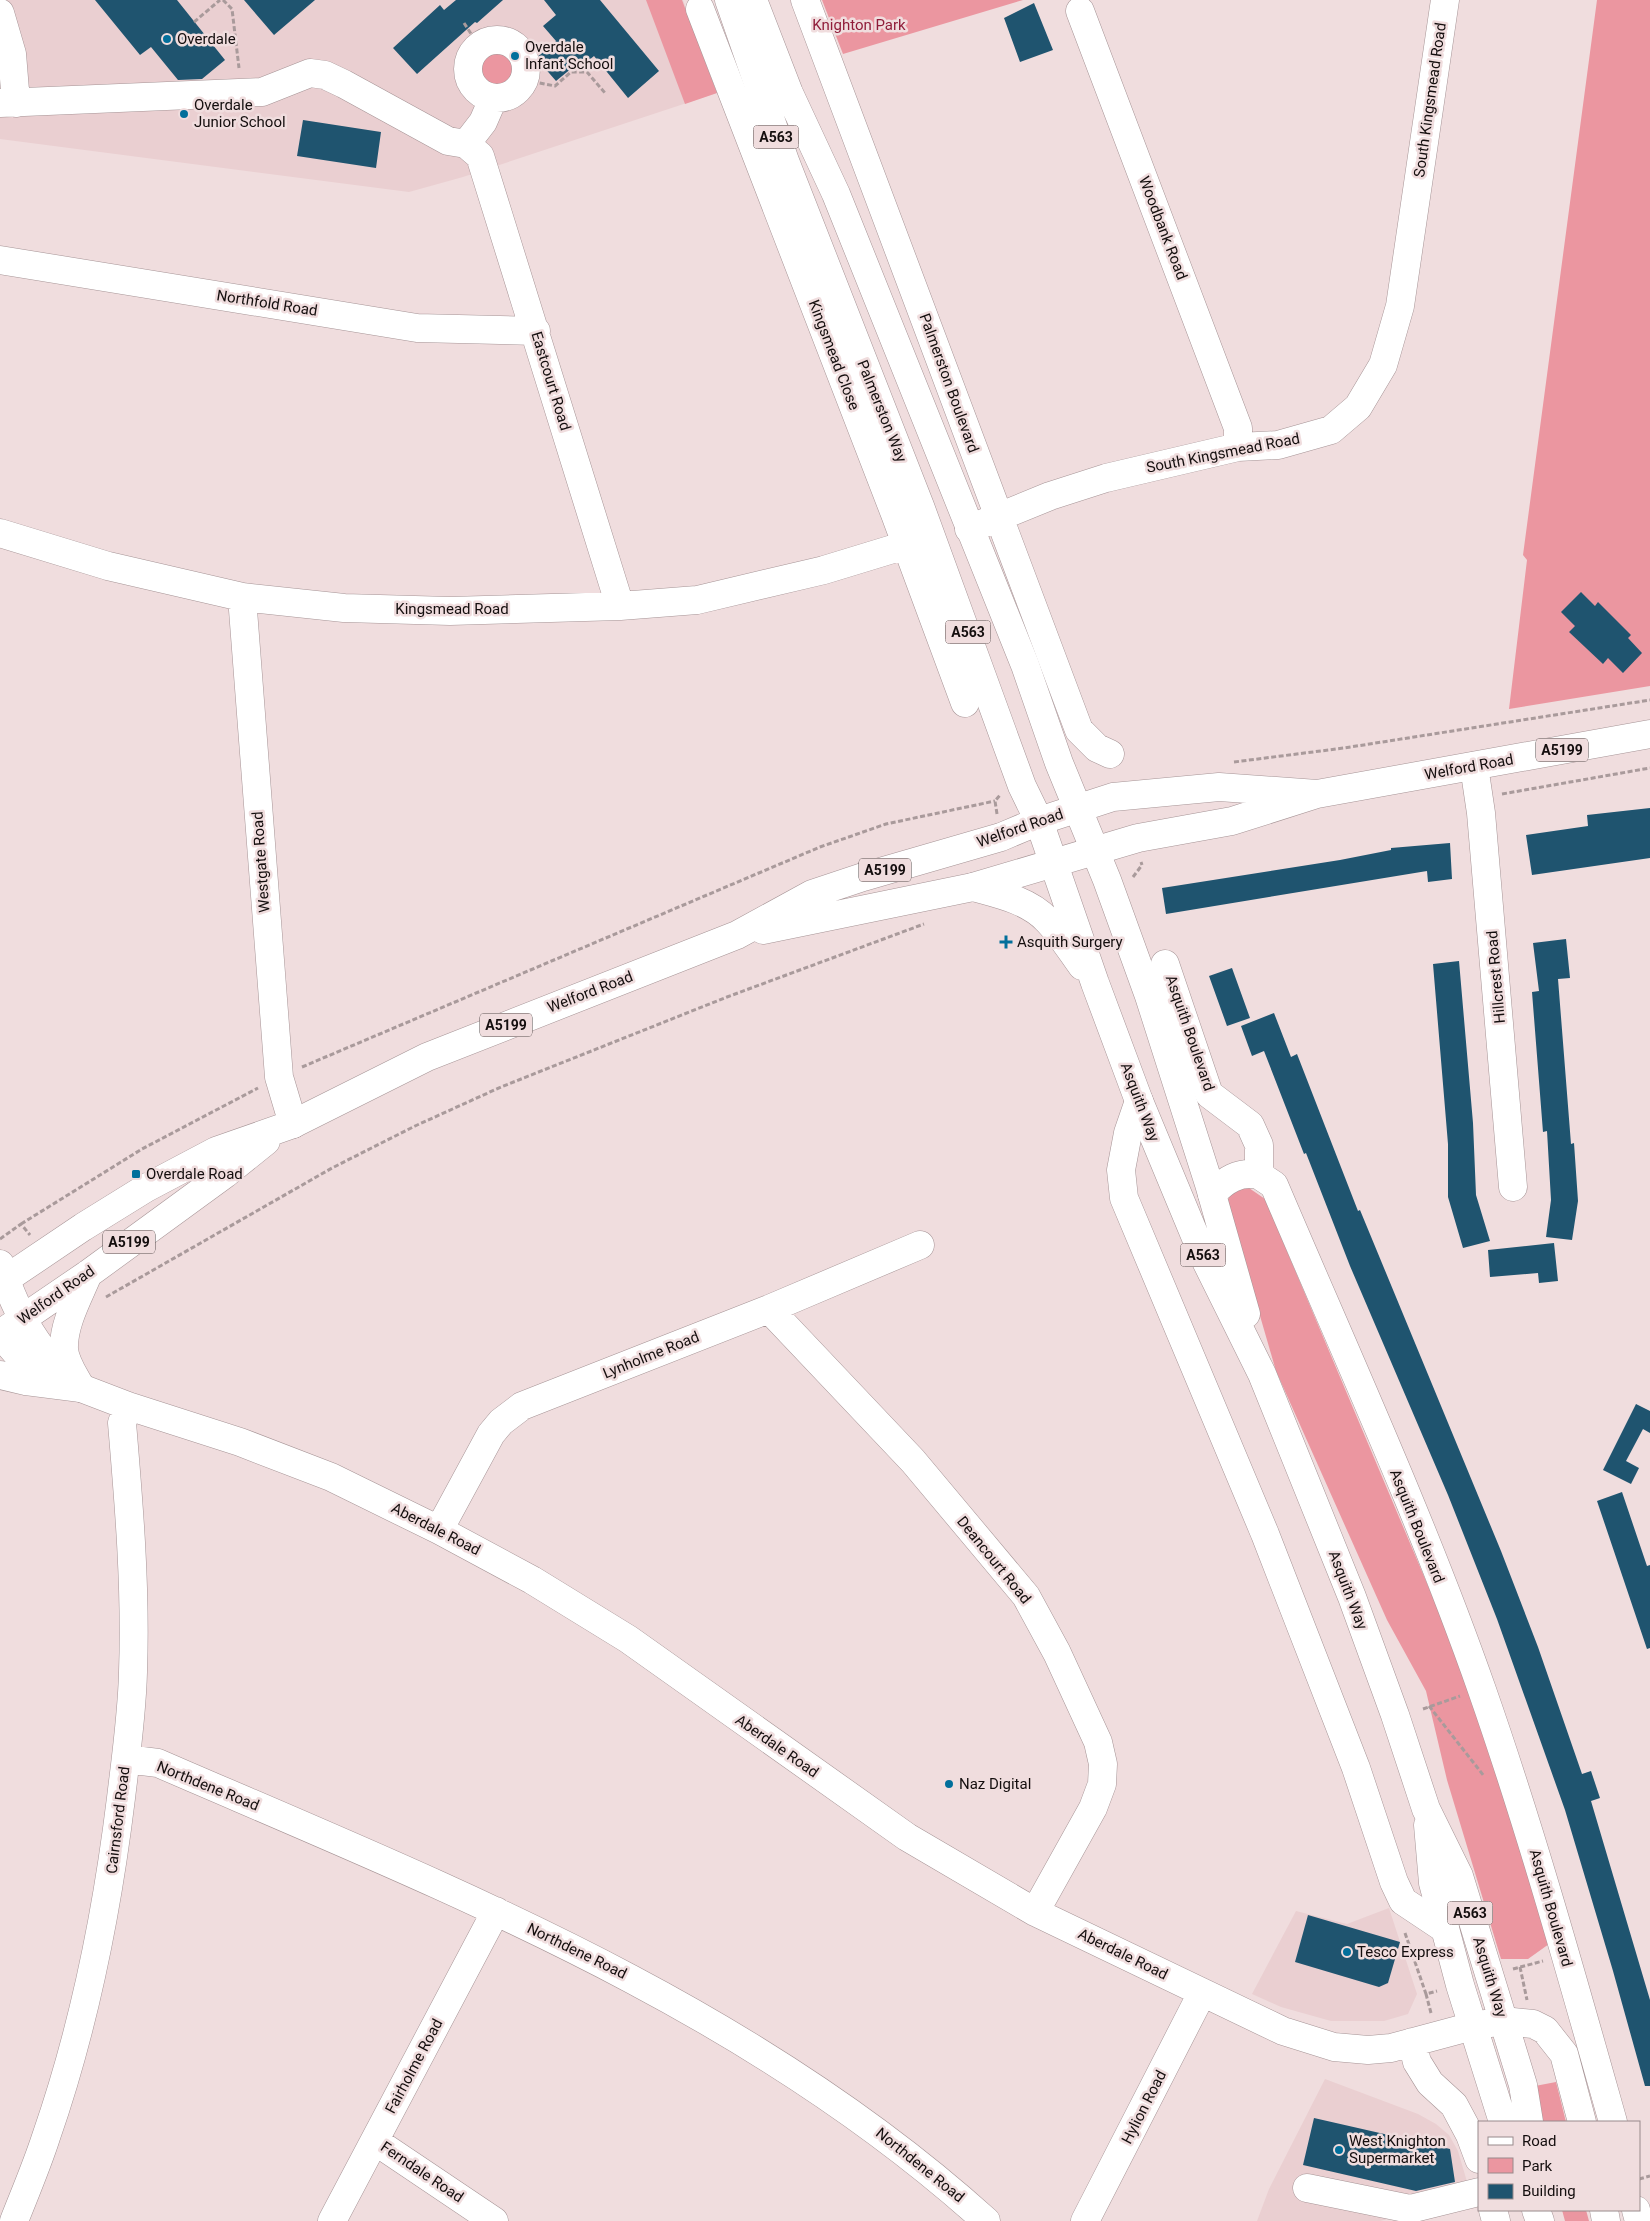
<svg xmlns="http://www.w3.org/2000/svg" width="1650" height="2221" viewBox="0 0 1650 2221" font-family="Roboto,sans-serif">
  <rect width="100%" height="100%" fill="#f0ddde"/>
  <path fill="#eacfd1" d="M0,0H683L717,93L463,177L409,192L0,139Z
    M1389,1908L1417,1994L1408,2014L1384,2021H1331L1281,2007L1252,1994L1296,1911L1347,1924Z
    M1325,2079L1418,2114L1436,2124L1449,2135L1458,2151L1472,2199L1380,2221H1257L1269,2189Z"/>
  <path fill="#eb96a0" d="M646,0H682L717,93L685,104Z
    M822,0H1023L843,54Z
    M1597,0H1650V686L1509,709L1527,560L1523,555Z
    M478 68a19 19 0 1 1 38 0a19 19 0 1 1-38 0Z
    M1233,1188H1249L1265,1199L1442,1619L1485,1733L1549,1944L1528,1959H1501L1447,1780L1426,1691L1387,1620L1276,1371L1227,1202Z
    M1556,2082L1566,2122H1543L1535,2086Z
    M1562,2210H1586L1589,2221H1565Z"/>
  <path fill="#1f546f" d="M95,0H177L225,60L202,79L178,80L151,47L140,55Z
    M244,0H315L274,35Z
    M456,0H503L477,23L475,22L417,74L393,48L440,5L444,10Z
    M544,0H600L659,71L628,98L594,56L583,65L578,63L556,81L536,58L556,41L543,26L556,15Z
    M1034,3L1053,50L1020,62L1004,18Z
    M303,120L381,132L376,168L297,156Z
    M1581,592L1595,606L1598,602L1631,635L1628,638L1642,653L1623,673L1608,658L1603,664L1569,632L1575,626L1561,612Z
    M1650,808V858L1532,875L1526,835L1588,826L1587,815Z
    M1450,843L1452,879L1428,882L1427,871L1166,914L1162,888L1340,860L1391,850V848Z
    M1566,939L1570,978L1558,979L1571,1144L1574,1143L1578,1201L1572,1240L1546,1237L1551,1200L1547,1131L1543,1132L1532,992L1539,991L1533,943Z
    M1459,961L1473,1123L1476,1195L1490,1241L1463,1248L1448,1197V1144L1433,964Z
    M1232,968L1250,1018L1227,1026L1209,976Z
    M1274,1013L1291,1057L1297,1054L1358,1211L1360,1210L1501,1551L1538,1647L1582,1774L1591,1771L1600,1798L1591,1801L1650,2000V2086H1645L1613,1971L1565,1810L1497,1619L1448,1495L1350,1266L1306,1153L1304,1154L1264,1051L1252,1056L1241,1026Z
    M1554,1243L1558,1281L1539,1283L1538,1273L1490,1277L1488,1250Z
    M1636,1404L1650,1411V1433L1643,1429L1626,1461L1639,1468L1631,1484L1603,1470Z
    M1622,1492L1647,1566L1650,1565V1648L1647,1649L1597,1501Z
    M1308,1915L1400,1942L1388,1983L1379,1987L1295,1962Z
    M1314,2118L1450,2149L1455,2182L1416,2191L1303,2165Z"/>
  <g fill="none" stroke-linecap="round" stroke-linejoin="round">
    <g stroke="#a69496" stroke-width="29">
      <path id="minor" d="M805,0L1079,730L1097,748L1110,754
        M700,9L895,514L965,703
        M1080,11L1238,428V447
        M0,13L12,54L16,103
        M468 69a29 29 0 1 1 58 0a29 29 0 1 1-58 0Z
        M0,103L262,92L310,73L325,75L344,84L448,141L466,144L480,156L620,606
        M466,144L483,122L493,99
        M0,260L417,328L536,331
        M969,529L1050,496L1106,478L1238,447L1278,445L1331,430L1358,407L1383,365L1400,306L1445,0
        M0,533L108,566L242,597L344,608L450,611L620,606L697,600L824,570L906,545
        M242,597L279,1077L293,1124
        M1474,766L1481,813L1513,1187
        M1165,964L1209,1094L1250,1125L1259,1145V1175L1274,1185C1345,1352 1422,1519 1482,1690C1532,1833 1572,1977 1613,2122
        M1139,1101L1128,1133L1121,1170L1124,1198L1265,1534L1356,1768L1394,1882L1403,1901L1445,1929
        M1212,1194C1225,1180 1239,1171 1259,1175
        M0,1264C9,1290 19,1316 35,1339C44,1353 55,1362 63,1378
        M769,1309L913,1461L1026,1596L1057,1653L1098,1742L1103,1764L1102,1784L1093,1808L1035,1912
        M0,1334L26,1364L47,1377L63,1378L81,1388L128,1406L240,1442L331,1477L439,1530L532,1580L628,1639L907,1837L1035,1912L1283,2031L1334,2047L1368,2050L1391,2048L1473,2026L1503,2021L1533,2024L1545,2030L1564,2054L1582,2122
        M439,1530L491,1434L501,1422L522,1406L769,1309L920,1245
        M126,1759L158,1763L188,1776C469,1897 756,2013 986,2221
        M1412,2042L1417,2062L1430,2083L1454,2105L1470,2135L1479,2159
        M375,2141L494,2221
        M1307,2188L1410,2209L1479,2192
        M1493,2210L1496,2221
        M1604,2210L1606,2221
        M1636,2210L1639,2221
        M14,2221C25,2193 37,2165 46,2137C84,2028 107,1913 121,1798C126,1756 132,1714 133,1672C136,1589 129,1505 122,1423L128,1406
        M332,2221L496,1911
        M1085,2221L1202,1993"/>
    </g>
    <g stroke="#a69496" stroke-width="29">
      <path id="major" d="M763,930L973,887L1138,838L1232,821L1317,794L1650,734
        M0,1283L83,1227L146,1188L216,1151L293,1124L427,1057L737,935L812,894L863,877L1001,837L1039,821L1113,797L1219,787L1317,794
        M0,1334L88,1274L225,1174L266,1141
        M0,1375L26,1381L81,1388
        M81,1388C75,1376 65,1363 64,1349C63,1324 79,1296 88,1274"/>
    </g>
    <g stroke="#a69496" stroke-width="29">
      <path id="highway" d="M729,0L785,161L920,506L1022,786L1039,821L1095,983L1139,1101L1203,1255L1262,1374L1352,1597L1395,1715L1426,1809L1459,1876L1523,2085L1529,2122
        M753,0L789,93L836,194L1025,665L1059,763L1107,880L1149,996L1209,1184L1246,1314
        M973,887C998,894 1028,900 1047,920C1060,933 1071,951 1082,966
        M1428,1825L1433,1883L1460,1985L1503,2122
        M1536,2210L1540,2221"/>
    </g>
    <path stroke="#a99a9b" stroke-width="3" stroke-dasharray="5 2.5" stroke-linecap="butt" d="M223,0L232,9L239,68
      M194,22L220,0
      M464,23L479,46
      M525,80L555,86L571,72H587L605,93
      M1234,762L1344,748L1650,700
      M1502,794L1650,768
      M997,814L995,801L1001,794
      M1133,877L1142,865L1141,862
      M302,1067L820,847L886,824L995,801
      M21,1224L142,1149L258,1088
      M0,1239L21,1224L30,1235
      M106,1297L332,1168L415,1126L501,1087L727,997L924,924
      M1429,1706L1484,1776
      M1423,1709L1460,1696
      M1405,1933L1426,1994
      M1520,1967L1527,2000
      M1513,1969L1543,1961
      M1431,2013L1426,1994L1437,1991
      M1639,2179L1650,2176"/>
    <use href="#minor" stroke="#fff" stroke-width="28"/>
    <use href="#major" stroke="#fff" stroke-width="28"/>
    <use href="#highway" stroke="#fff" stroke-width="28"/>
  </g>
  <g fill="#026f9b" stroke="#f0ddde" stroke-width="2">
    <circle cx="167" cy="39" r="5"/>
    <circle cx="515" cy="56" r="5"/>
    <circle cx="184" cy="114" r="5"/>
    <path d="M1003.5 934.5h5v5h5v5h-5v5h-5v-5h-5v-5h5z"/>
    <rect x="131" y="1169" width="10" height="10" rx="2.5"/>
    <circle cx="949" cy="1784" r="5"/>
    <circle cx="1347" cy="1952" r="5"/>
    <circle cx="1339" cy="2150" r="5"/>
  </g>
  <g text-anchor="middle" stroke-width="5" stroke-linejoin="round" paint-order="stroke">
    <g fill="#f0ddde" stroke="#564c4c" stroke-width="1">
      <rect x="753.5" y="125.5" width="45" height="23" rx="4"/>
      <rect x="945.5" y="620.5" width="45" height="23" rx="4"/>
      <rect x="1536" y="738.5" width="52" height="23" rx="4"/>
      <rect x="859" y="858.5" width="52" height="23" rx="4"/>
      <rect x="480" y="1013.5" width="52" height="23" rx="4"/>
      <rect x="103" y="1230.5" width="52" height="23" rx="4"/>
      <rect x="1180.5" y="1243.5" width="45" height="23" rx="4"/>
      <rect x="1447.5" y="1901.5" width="45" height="23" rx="4"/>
    </g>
    <g font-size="14" font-weight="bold" fill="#140e0e">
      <text x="776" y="142">A563</text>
      <text x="968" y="637">A563</text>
      <text x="1562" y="755">A5199</text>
      <text x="885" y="875">A5199</text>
      <text x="506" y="1030">A5199</text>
      <text x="129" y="1247">A5199</text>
      <text x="1203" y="1260">A563</text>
      <text x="1470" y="1918">A563</text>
    </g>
    <g font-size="15" fill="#901d3a" stroke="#f0ddde">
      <text x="859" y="30">Knighton Park</text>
    </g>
    <g font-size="15" fill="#140e0e" stroke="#f0ddde" text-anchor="start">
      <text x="177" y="44">Overdale</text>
      <text x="525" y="52">Overdale<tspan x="525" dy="17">Infant School</tspan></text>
      <text x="194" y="110">Overdale<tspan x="194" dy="17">Junior School</tspan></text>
      <text x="1017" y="947">Asquith Surgery</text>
      <text x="146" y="1179">Overdale Road</text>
      <text x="959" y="1789">Naz Digital</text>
      <text x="1357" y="1957">Tesco Express</text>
      <text x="1349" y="2146">West Knighton<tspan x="1349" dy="17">Supermarket</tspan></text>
    </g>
    <g font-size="15" fill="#140e0e" stroke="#f0ddde">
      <text transform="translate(1430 100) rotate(-82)" y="5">South Kingsmead Road</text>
      <text transform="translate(1163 228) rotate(69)" y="5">Woodbank Road</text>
      <text transform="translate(267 303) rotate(9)" y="5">Northfold Road</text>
      <text transform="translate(834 355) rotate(69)" y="5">Kingsmead Close</text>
      <text transform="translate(551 381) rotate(73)" y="5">Eastcourt Road</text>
      <text transform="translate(949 383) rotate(70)" y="5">Palmerston Boulevard</text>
      <text transform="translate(882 411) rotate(68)" y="5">Palmerston Way</text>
      <text transform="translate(1223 453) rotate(-11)" y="5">South Kingsmead Road</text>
      <text x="452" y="614">Kingsmead Road</text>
      <text transform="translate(1469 767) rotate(-10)" y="5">Welford Road</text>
      <text transform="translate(1020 828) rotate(-19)" y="5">Welford Road</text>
      <text transform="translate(261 862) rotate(-94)" y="5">Westgate Road</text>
      <text transform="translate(1496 977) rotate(-95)" y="5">Hillcrest Road</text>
      <text transform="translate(590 992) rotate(-21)" y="5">Welford Road</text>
      <text transform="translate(1190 1033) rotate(71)" y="5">Asquith Boulevard</text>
      <text transform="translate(1140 1102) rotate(69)" y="5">Asquith Way</text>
      <text transform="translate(56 1295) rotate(-35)" y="5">Welford Road</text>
      <text transform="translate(651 1355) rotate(-22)" y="5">Lynholme Road</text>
      <text transform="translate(1417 1526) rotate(68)" y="5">Asquith Boulevard</text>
      <text transform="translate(436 1529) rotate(27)" y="5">Aberdale Road</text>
      <text transform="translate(994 1560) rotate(51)" y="5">Deancourt Road</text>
      <text transform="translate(1348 1590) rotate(69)" y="5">Asquith Way</text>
      <text transform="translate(777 1746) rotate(35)" y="5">Aberdale Road</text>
      <text transform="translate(208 1786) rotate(22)" y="5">Northdene Road</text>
      <text transform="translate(118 1820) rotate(-83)" y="5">Cairnsford Road</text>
      <text transform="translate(1551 1908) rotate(74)" y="5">Asquith Boulevard</text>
      <text transform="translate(577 1951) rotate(26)" y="5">Northdene Road</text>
      <text transform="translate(1123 1954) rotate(26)" y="5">Aberdale Road</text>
      <text transform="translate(1490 1977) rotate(73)" y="5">Asquith Way</text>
      <text transform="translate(414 2066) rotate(-62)" y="5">Fairholme Road</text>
      <text transform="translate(1144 2107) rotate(-63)" y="5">Hylion Road</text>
      <text transform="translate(920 2165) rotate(39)" y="5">Northdene Road</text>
      <text transform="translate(422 2172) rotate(34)" y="5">Ferndale Road</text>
    </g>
  </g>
  <rect x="1478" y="2121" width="162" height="90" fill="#f0ddde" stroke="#988a8b"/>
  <rect x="1488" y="2137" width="25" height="8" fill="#ffffff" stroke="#988a8b"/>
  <text x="1522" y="2146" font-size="15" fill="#140e0e">Road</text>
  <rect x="1488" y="2158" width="25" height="15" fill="#eb96a0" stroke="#988a8b"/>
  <text x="1522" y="2171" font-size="15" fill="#140e0e">Park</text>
  <rect x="1488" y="2184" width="25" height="15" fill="#1f546f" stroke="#988a8b"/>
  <text x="1522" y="2196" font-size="15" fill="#140e0e">Building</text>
</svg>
